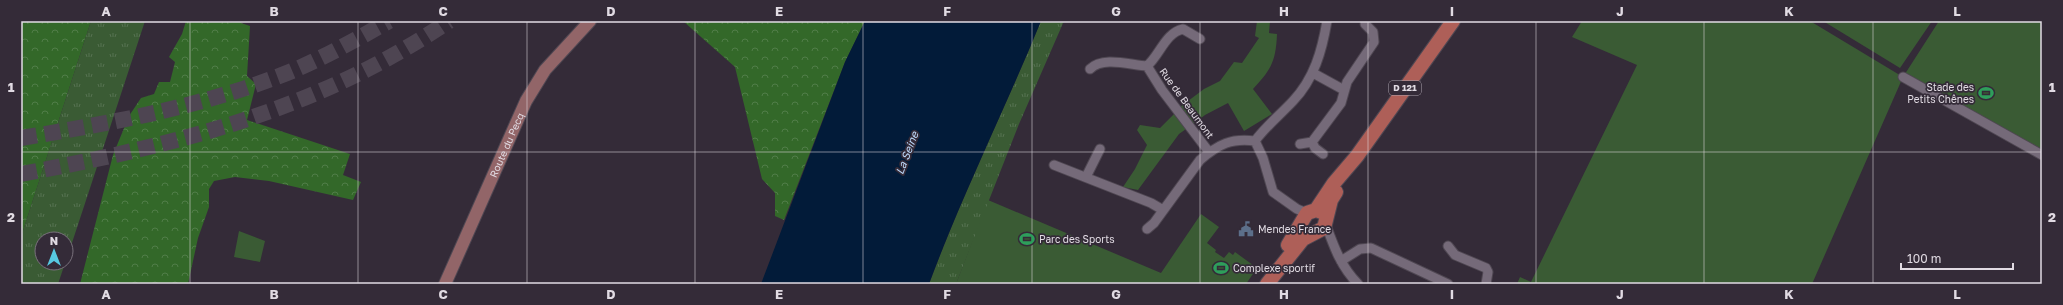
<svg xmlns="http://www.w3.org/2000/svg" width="2063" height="305" viewBox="0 0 2063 305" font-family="'Golos Text',sans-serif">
  <defs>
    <pattern id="forest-crowns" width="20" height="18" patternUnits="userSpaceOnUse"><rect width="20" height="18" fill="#336829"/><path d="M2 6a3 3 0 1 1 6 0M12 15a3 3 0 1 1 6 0" fill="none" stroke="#507d48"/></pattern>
    <pattern id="park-tufts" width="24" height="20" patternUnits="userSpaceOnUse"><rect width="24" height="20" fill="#3a5b34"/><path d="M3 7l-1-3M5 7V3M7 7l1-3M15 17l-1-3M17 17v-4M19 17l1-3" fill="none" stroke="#567251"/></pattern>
  </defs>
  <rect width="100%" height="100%" fill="#342b38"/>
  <path fill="#3a5b34" d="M1257,21H1270L1269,33L1277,34C1276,61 1271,70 1253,89L1272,114L1244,131L1228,103L1205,115L1193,124L1180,107L1204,89L1220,81L1234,62L1242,63L1259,38L1255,36Z
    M1582,21H1810L1903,77L1939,21H2042V155L1903,77L1812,284H1517L1520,277L1531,282L1637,65L1572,37Z
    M1823,21H1932L1900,68Z
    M1174,114L1186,129L1179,134L1138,190L1123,187L1135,169L1147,145L1137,130L1140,125L1160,128Z
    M988,200L1161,273L1201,214L1219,227L1207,243L1216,250L1215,252L1224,258L1229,252L1233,255L1235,252L1257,268L1246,284H956Z
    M239,231L265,241L260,262L234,257Z"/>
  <path fill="url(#forest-crowns)" d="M21,21H91L21,237Z
    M186,21H242L241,23L250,26L247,76L256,84L247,120L350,154L343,175L361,182L353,200L269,181L235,177L214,181L209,189V207L198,238L188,284H80L113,155L129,116L141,98L154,94L159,82H170L175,62L169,57L182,34Z
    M683,21H865L845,62L784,220L775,216V193L762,179L735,67Z"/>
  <path fill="url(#park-tufts)" d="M91,21H145L66,261V239H42V263H65L58,284H21V237Z
    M1041,21H1064L1019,124L956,284H929C962,195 1005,109 1041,21Z"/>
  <path fill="#021b39" d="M865,21H1041C1005,109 962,195 929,284H761L845,62Z"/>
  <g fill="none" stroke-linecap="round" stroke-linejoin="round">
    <path stroke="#4e4552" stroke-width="16" stroke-dasharray="16 8" stroke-linecap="butt" d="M21,138C112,123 206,106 292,71C325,57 357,39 389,21
      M21,174C176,145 316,111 449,21"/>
    <g stroke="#4f4752" stroke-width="11">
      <path id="street" d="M1147,66L1162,90L1209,152
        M1090,69C1103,56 1130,65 1147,66C1160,55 1165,33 1183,29L1200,39
        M1313,73L1344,90
        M1903,77L2042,155
        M1312,142L1315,148L1323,154
        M1300,144L1312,142L1341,103L1347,82L1374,42L1373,32L1365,24
        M1054,165L1151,203L1163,210
        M1086,177L1100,149
        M1307,213L1297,209L1273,192L1263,158L1255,141C1266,126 1280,115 1293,101C1314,79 1322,51 1327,21
        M1326,225C1334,247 1341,267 1358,284
        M1147,229L1154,223L1200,160C1219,144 1231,138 1255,141
        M1448,246L1455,255L1486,268L1488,272L1486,284
        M1341,261L1360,249L1371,248L1448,284"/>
    </g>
    <g stroke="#4f4752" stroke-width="14">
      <g id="secondary">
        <path id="s1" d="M445,284L526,101L545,70L590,21"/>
      </g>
    </g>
    <g stroke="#4f4752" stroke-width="16">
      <path id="primary" d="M1316,210L1334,183L1357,156L1453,21
        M1288,245L1307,213L1316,210L1324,213
        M1267,284L1303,239L1324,228L1331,200L1336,192"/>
    </g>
    <use href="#street" stroke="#756a79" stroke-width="9"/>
    <use href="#secondary" stroke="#926568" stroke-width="12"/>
    <use href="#primary" stroke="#ae5f58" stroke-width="14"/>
  </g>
  <path fill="none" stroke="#e1dbe3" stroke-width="1" stroke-opacity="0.55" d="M190,21V284M358,21V284M527,21V284M695,21V284M863,21V284M1032,21V284M1200,21V284M1368,21V284M1536,21V284M1704,21V284M1873,21V284M21,152H2042"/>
  <defs>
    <g id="stadium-bare" transform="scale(1.2)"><path d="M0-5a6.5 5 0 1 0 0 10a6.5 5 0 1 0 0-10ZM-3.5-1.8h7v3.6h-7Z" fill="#2e9e5b" stroke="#342b38" stroke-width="2.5" paint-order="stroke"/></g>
    <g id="civic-bare" transform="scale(1.2)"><path d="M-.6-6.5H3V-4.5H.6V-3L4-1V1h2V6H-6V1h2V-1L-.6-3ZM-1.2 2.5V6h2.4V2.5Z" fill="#5c6f8a" stroke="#342b38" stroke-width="2.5" paint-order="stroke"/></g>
  </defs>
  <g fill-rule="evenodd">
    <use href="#stadium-bare" x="1986" y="93"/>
    <use href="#civic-bare" x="1246" y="229"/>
    <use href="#stadium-bare" x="1027" y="239"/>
    <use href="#stadium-bare" x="1221" y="268"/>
  </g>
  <g text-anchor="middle" stroke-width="3.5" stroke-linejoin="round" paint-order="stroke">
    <rect fill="#342b38" stroke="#ada6b0" stroke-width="1" x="1389" y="81" width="32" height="14" rx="3"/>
    <g font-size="9" font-weight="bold" fill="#e1dbe3">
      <text x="1405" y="91">D 121</text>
    </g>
    <g font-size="10" fill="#e1dbe3" stroke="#342b38" text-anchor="start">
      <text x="1974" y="91" text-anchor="end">Stade des<tspan x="1974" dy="12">Petits Chênes</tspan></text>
      <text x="1258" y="233">Mendes France</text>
      <text x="1039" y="243">Parc des Sports</text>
      <text x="1233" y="272">Complexe sportif</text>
    </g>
    <g font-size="10" fill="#e1dbe3" stroke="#342b38">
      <text transform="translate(1187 103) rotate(54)" y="4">Rue de Beaumont</text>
      <text dy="4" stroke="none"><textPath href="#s1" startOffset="152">Route du Pecq</textPath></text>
    </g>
    <g font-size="11" font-style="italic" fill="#bcd7f9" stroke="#342b38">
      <text transform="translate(907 153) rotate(-69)" y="4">La Seine</text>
    </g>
  </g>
  <rect width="2063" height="305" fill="none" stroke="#342b38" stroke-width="44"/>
  <g transform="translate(54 251)"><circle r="19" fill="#342b38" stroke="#79717c"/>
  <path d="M0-3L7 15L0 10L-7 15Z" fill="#57c9e2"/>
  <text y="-6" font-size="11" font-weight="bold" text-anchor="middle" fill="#e1dbe3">N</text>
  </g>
  <path d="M1901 263v6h112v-6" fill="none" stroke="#e1dbe3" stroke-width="2"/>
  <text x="1907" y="263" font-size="12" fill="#e1dbe3" stroke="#342b38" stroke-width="3" paint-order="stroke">100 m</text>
  <rect x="22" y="22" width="2019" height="261" fill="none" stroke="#e1dbe3" stroke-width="1.5"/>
  <g font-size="13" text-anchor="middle" font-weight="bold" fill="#e1dbe3">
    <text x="106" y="16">A</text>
    <text x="274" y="16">B</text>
    <text x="443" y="16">C</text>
    <text x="611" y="16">D</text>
    <text x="779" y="16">E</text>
    <text x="947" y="16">F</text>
    <text x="1116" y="16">G</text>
    <text x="1284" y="16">H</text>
    <text x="1452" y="16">I</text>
    <text x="1620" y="16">J</text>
    <text x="1789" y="16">K</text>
    <text x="1957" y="16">L</text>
    <text x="11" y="92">1</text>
    <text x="2052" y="92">1</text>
    <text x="11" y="222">2</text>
    <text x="2052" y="222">2</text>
    <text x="106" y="299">A</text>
    <text x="274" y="299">B</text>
    <text x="443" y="299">C</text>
    <text x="611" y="299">D</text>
    <text x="779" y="299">E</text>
    <text x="947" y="299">F</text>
    <text x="1116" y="299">G</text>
    <text x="1284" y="299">H</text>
    <text x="1452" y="299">I</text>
    <text x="1620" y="299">J</text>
    <text x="1789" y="299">K</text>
    <text x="1957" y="299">L</text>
  </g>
</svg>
